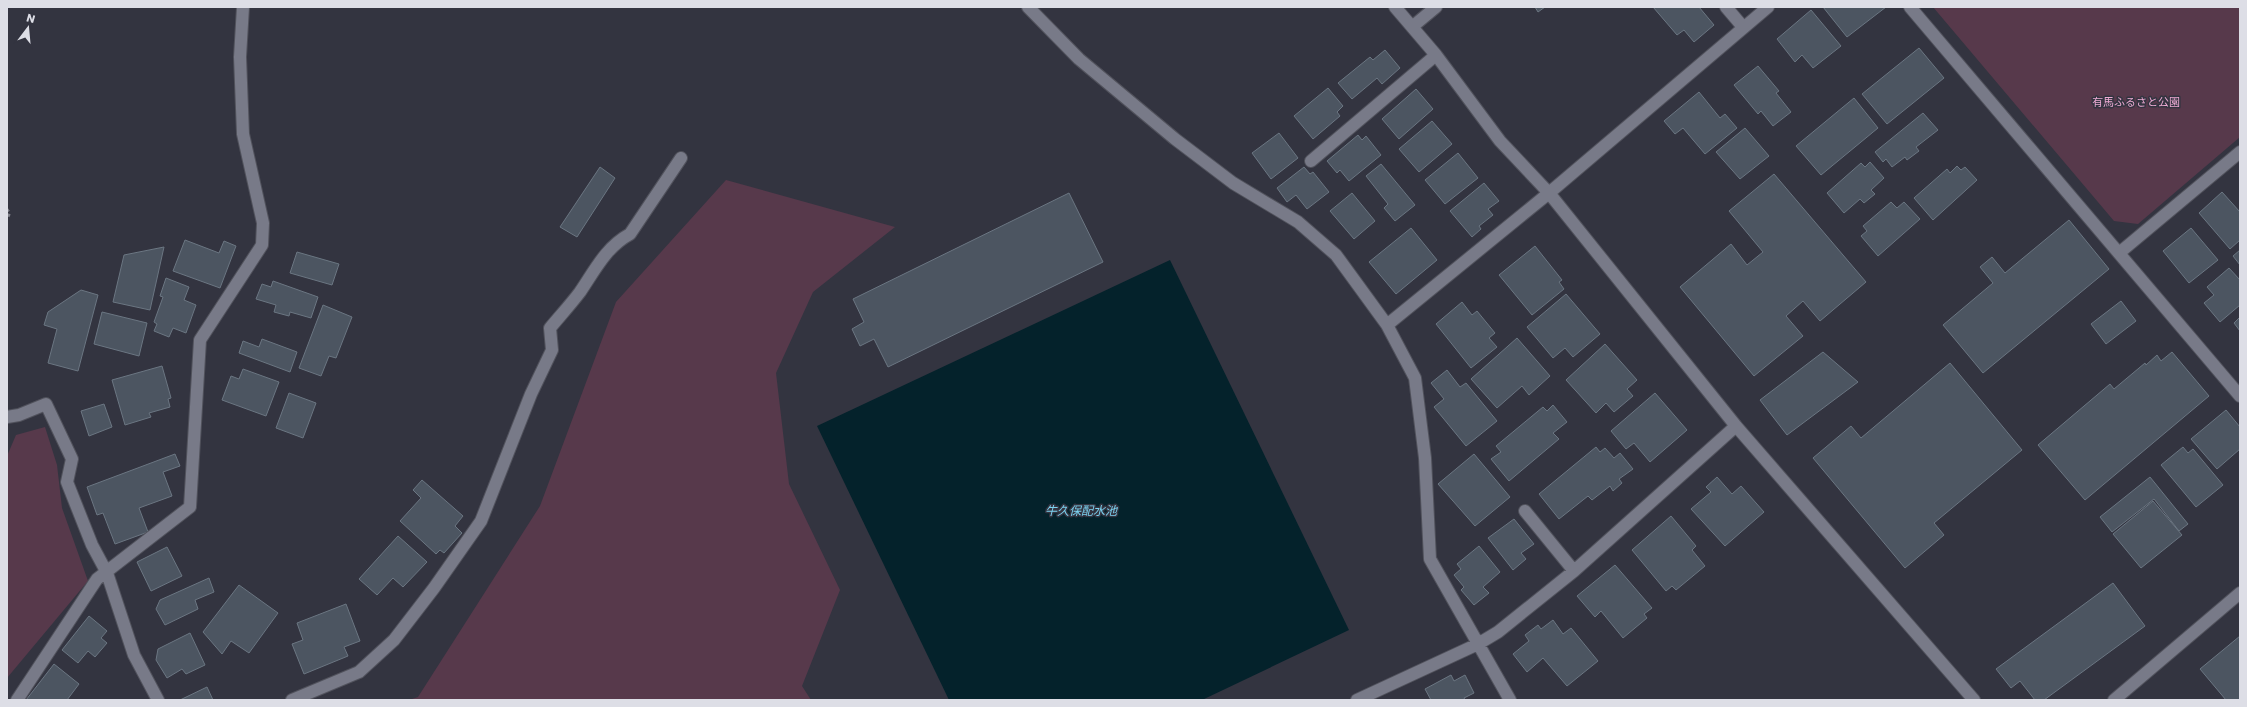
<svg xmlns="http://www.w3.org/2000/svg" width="2247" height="707" viewBox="0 0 2247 707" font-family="Poppins,'Noto Sans JP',sans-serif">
  <rect width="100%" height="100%" fill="#333440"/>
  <path fill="#57394b" d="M1933,7H2240V137L2138,224L2114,221Z
    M726,180L895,227L813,292L776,373L789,484L840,590L802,686L811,700H409L418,697L540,506L616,302Z
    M45,427L57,465L62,508L88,581L7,678V456L16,435Z"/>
  <path fill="#04222b" d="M1170,260L1349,630L1202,700H949L817,426Z"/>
  <path fill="#4c5561" stroke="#6b7682" d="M1535,7H1545L1538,12Z
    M1653,7H1699L1714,25L1694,42L1684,30L1677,35Z
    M1823,7H1886L1847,37Z
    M1811,10L1841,46L1813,68L1802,55L1795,62L1777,39Z
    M1919,48L1944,78L1887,124L1862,94Z
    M1385,50L1400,68L1382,84L1377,78L1352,99L1338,83L1370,57L1373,60Z
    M1758,66L1779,91L1776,93L1791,112L1773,126L1761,111L1758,114L1734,85Z
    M1328,88L1343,106L1337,112L1340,116L1313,139L1294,116Z
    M1416,89L1433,109L1399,139L1382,119Z
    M1699,92L1720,118L1725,114L1737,128L1705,154L1683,128L1675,134L1664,121Z
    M1854,98L1878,128L1821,175L1796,146Z
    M1923,113L1938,130L1916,147L1919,151L1907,160L1905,157L1892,167L1886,159L1883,162L1875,152Z
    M1432,121L1452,144L1419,172L1399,149Z
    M1745,128L1769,156L1740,179L1716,152Z
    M1279,133L1298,158L1271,179L1252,153Z
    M1358,135L1362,140L1366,136L1381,155L1349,181L1340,170L1337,173L1327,161Z
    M1458,153L1478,178L1445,204L1425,180Z
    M1870,162L1884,178L1871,190L1875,194L1864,203L1860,199L1844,213L1827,193L1861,163L1865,167Z
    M1381,164L1415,205L1395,221L1384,208L1388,204L1366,176Z
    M1957,166L1961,170L1965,167L1977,180L1933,220L1914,198L1947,169L1950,173Z
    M600,167L615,178L577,237L560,227Z
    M1304,167L1310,174L1313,172L1329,192L1307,209L1296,195L1287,202L1277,188Z
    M1774,174L1866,282L1820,321L1803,301L1786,316L1803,336L1754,376L1680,287L1731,244L1747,265L1763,252L1729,211Z
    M1484,183L1499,201L1488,209L1493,215L1479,226L1481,229L1472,237L1450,211Z
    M2222,192L2240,212V240L2230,249L2199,213Z
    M1069,193L1103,262L888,367L874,339L860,346L852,329L864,322L853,299Z
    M1352,193L1375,221L1354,239L1330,211Z
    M1891,202L1897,208L1904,202L1920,219L1878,256L1861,236L1867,231L1863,226Z
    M2069,220L2109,269L1983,373L1943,325L1993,283L1980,267L1992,257L2005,273Z
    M1411,228L1437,260L1396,294L1369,262Z
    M2191,228L2218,260L2189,283L2163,251Z
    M185,240L219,253L224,241L236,246L220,288L173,271Z
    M1535,246L1562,280L1559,282L1564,289L1532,315L1499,275Z
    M164,247L150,310L113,302L124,255Z
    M2240,250V265L2233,256Z
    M297,252L339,264L332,285L290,273Z
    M2229,268L2240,280V305L2220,322L2204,303L2214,295L2207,287Z
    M166,278L189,287L184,300L196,305L186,333L173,328L169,337L154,331L157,324L154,322L163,297L160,296Z
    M273,281L318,297L311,318L290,312L289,316L274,312L276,305L256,299L262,284L271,287Z
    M81,290L98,295L78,371L48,363L57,329L44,325L48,312Z
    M1566,294L1600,334L1573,357L1565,348L1553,358L1527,327Z
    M2121,301L2136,321L2106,344L2091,324Z
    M1462,302L1472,315L1477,311L1495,333L1489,338L1497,347L1471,368L1436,324Z
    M323,305L352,317L336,358L329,356L321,376L299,368Z
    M102,312L147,323L139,356L94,344Z
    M2240,317V331L2234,323Z
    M1517,338L1550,376L1529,395L1522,386L1497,408L1471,379Z
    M262,339L297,352L290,372L239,353L243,341L259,347Z
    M1605,344L1637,380L1627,389L1633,396L1614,412L1606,403L1596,413L1566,380Z
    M1823,352L1858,382L1787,435L1760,400Z
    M2172,352L2209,396L2085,500L2038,445L2110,384L2114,389L2145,363L2146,365L2157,355L2161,361Z
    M1950,363L2022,450L1934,523L1944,535L1905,568L1813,458L1851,426L1861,438Z
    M162,366L171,398L168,399L170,407L149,413L151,417L125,425L112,380Z
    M243,369L279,382L266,416L222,400L231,376L239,379Z
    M1447,370L1460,387L1466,383L1497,421L1466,446L1434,407L1444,399L1431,383Z
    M289,393L316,403L303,438L276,428Z
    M1655,393L1687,430L1650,462L1634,443L1626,449L1611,431Z
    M104,404L112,427L89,436L81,411Z
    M1553,405L1567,422L1553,433L1559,439L1509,481L1491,459L1501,452L1496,446L1543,407L1547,411Z
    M2226,410L2240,427V449L2217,469L2191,439Z
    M1596,447L1600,452L1605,448L1614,458L1620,453L1633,469L1619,479L1622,483L1613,491L1610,486L1592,500L1588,496L1559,519L1539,494Z
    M2183,447L2188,453L2193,449L2223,485L2196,507L2161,465Z
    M175,454L180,466L163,472L172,496L139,508L148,532L115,544L103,513L97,515L87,487Z
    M1474,454L1510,497L1475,526L1438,484Z
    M1717,477L1732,494L1741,486L1764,512L1725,546L1691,509L1711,492L1706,487Z
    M2150,477L2188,524L2179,531L2154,499L2112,532L2100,517Z
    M422,480L463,516L455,526L462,533L444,553L440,550L436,554L400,521L421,498L413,490Z
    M2153,501L2182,535L2141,568L2113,534Z
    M1671,516L1696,546L1692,550L1705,566L1676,590L1672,586L1666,591L1632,550Z
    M1514,519L1534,544L1521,553L1526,559L1513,570L1488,538Z
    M398,536L427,562L403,587L393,578L377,595L359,579Z
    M1479,546L1500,572L1483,587L1489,593L1474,605L1461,590L1464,587L1454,575L1461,569L1457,564Z
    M167,547L182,576L151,591L137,562Z
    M1615,565L1652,608L1644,614L1647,618L1623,638L1601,611L1595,617L1577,596Z
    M209,578L214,592L195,600L198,609L165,625L156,609L160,600Z
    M2113,583L2145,626L2044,700H2035L2020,681L2011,688L1996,669Z
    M239,585L278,613L249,653L231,641L222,654L203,632Z
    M346,604L360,641L344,647L348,656L304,674L292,644L303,640L297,623Z
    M89,616L107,631L101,638L107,643L95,657L88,651L78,663L62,650Z
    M1553,620L1563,634L1571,628L1598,661L1567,686L1543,658L1527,672L1513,654L1529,641L1525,635L1538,625L1541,629Z
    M190,633L205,665L186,674L182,669L167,678L156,660L158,649Z
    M2240,636V700H2226L2200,669Z
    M54,664L79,684L67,700H26Z
    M1451,675L1454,681L1465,675L1474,693L1464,698L1465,700H1431L1425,689Z
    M207,687L213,700H180Z"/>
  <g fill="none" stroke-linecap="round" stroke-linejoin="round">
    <g stroke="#51525c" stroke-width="14">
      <path id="minor" d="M1028,7L1079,59L1175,139L1233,183L1298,222L1336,255L1387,325L1415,378L1425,458L1430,559L1510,700
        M1395,7L1436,55L1500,141L1549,193L1736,426L1974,700
        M1726,7L1743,27
        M1910,7L2240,396
        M1412,27L1436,7
        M1311,161L1436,55
        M2119,253L2240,152
        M1387,325L1549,193L1768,7
        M7,417L19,415L46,404L72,459L67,482L92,545L107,573L134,655L158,700
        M1525,511L1574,571
        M17,700L97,579L190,507L200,340L262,245L263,223L243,134L240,57L243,7
        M292,700L359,672L394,640L434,588L481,521L531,394L552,350L550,328C560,316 571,304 580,292C595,270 606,247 630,234L681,158
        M1357,700L1478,644L1498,632L1574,571L1736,426
        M2114,700L2240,593"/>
    </g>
    <path stroke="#7f808a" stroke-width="2.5" stroke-dasharray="3 3" stroke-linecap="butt" d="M7,209L10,213L7,219"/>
    <use href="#minor" stroke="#787a88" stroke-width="12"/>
  </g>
  <g text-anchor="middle" stroke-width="3" stroke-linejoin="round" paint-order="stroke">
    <g font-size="11" fill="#edaad3" stroke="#333440">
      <text x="2136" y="106">有馬ふるさと公園</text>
    </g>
    <g font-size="12" font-style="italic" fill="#7bd2f0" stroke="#333440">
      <text x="1081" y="515">牛久保配水池</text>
    </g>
  </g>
  <rect width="2247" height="707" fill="none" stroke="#dddee6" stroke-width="16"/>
  <g transform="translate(28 28) rotate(16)" stroke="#333440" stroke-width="3" paint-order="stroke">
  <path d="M0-3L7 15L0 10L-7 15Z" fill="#dddee6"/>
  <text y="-6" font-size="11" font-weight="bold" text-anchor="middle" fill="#dddee6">N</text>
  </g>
</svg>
